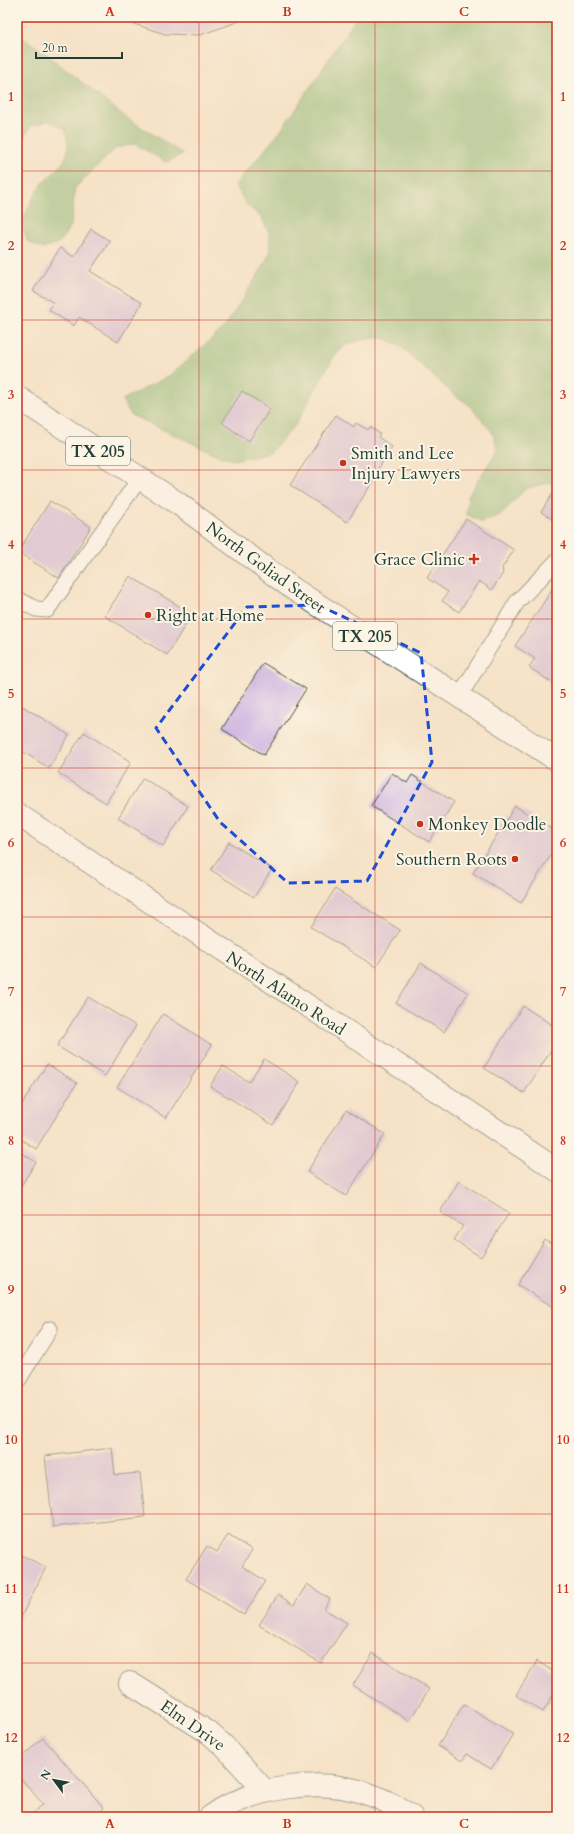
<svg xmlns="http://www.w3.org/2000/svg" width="574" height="1834" viewBox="0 0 574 1834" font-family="Cardo,serif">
  <rect width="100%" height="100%" fill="#fcf5e5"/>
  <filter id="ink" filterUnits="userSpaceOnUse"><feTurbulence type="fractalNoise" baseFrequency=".025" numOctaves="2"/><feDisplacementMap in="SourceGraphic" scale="8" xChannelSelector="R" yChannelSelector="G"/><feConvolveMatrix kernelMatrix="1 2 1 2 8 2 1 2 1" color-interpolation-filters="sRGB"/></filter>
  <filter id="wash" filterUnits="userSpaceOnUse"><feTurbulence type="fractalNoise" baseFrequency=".012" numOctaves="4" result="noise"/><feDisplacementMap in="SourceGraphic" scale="16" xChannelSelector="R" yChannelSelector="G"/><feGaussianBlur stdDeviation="0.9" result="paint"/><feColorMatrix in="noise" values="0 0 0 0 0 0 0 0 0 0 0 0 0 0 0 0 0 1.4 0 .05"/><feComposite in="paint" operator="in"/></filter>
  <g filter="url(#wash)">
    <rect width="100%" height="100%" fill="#f5e2c7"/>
    <path fill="#86b974" stroke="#527b54" d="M357,17H557V481L527,488L500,515L482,522L466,514L468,496L498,449L492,432L468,404L453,394L399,345L383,338L365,339L346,345L333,358L296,424L271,452L234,460L216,454L131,415L122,400L169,376L224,328L263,267L270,252L269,233L261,217L247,205L235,185L280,132Z
      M17,34L40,49L124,116L183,154L166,162L135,144L116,148L75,188L71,225L60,242L43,249L27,241L22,222C27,212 32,198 39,189C56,164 75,166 65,129L49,121L31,126L17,148Z"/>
    <g id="blocks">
      <path fill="#caaee1" d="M123,17H244L237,22L200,35L165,34L131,23Z
        M91,229L110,241L90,271L142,303L118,342L79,317L74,326L49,310L54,303L33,291L60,248L74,257Z
        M242,391L270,409L249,441L222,423Z
        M336,415L354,427L356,423L368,430L370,427L380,434L378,437L392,447L371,479L374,480L347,522L290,485Z
        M555,490L557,491V522L541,512Z
        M50,501L91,527L59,578L18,552Z
        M466,519L514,550L502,568L503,573L492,590L479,581L459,612L442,601L448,592L427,578Z
        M130,576L192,614L167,655L105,616Z
        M557,582V682L555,685L529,667L535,659L515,646Z
        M263,663L306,689L264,755L222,729Z
        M22,706L69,735L49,768L17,748V713Z
        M84,732L131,762L106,803L58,773Z
        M392,773L407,783L412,775L454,802L429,842L371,806Z
        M143,778L188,806L163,846L118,818Z
        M515,806L557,832V845L521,903L473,873Z
        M229,842L272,869L254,897L211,870Z
        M335,889L400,930L376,967L311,927Z
        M421,963L468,993L444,1032L396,1003Z
        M88,997L136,1026L105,1076L57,1046Z
        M523,1006L557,1028V1041L524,1093L484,1068Z
        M163,1014L212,1045L166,1118L117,1087Z
        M264,1059L300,1082L273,1125L210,1086L223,1066L249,1082Z
        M47,1064L77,1083L36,1149L17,1137V1112Z
        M346,1110L385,1134L346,1196L307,1172Z
        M17,1150L36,1162L17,1192Z
        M459,1181L509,1213L481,1257L454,1240L463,1226L440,1212Z
        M545,1240L557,1248V1309L518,1285Z
        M112,1448L115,1475L140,1473L145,1517L53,1527L45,1456Z
        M228,1535L252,1550L242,1566L265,1581L244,1615L186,1579L207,1546L217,1552Z
        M17,1553L46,1567L17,1625Z
        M307,1584L330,1599L324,1609L347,1623L321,1663L259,1625L278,1595L294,1605Z
        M373,1653L429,1689L409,1721L353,1685Z
        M537,1661L557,1674V1689L543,1712L516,1695Z
        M464,1704L513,1734L491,1769L467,1754L462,1761L438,1746Z
        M43,1738L104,1808L94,1817H35L32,1814L43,1804L17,1774V1761Z"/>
    </g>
  </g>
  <g filter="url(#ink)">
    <use href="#blocks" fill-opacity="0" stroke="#3f564a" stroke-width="1"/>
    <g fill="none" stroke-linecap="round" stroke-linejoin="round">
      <g stroke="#3f564a" stroke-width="17">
        <path id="lane" d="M17,599L36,609L47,610L140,478
          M459,697L517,602L557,561
          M17,1382L50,1329"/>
      </g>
      <g stroke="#3f564a" stroke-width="24">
        <path id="street" d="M17,814L557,1170
          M130,1683L208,1732L224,1746L266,1792
          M210,1817C250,1787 321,1776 368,1794C384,1799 398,1808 412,1817"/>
      </g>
      <g stroke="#3f564a" stroke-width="24">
        <path id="primary" d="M17,397L179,504L292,588L557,760"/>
      </g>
      <use href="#lane" stroke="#fff" stroke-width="15"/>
      <use href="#street" stroke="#fff" stroke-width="22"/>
      <use href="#primary" stroke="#fff" stroke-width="22"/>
    </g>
  </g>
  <path d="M0 0H574V1834H0ZM318,605L421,653L432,762L367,881L288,883L220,822L156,728L247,607Z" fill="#f5e2c7" fill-opacity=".55" fill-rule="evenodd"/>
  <path fill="none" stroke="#1d4ed8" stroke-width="3" stroke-dasharray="8 5" stroke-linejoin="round" d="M318,605L421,653L432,762L367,881L288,883L220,822L156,728L247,607Z"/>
  <path fill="none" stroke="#c8321e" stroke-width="1" stroke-opacity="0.55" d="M199,17V1817M375,17V1817M17,171H557M17,320H557M17,470H557M17,619H557M17,768H557M17,917H557M17,1066H557M17,1215H557M17,1364H557M17,1514H557M17,1663H557"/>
  <g fill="#c8321e" stroke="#fcf5e5" stroke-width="1.5">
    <circle cx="343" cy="463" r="4"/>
    <path d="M472 553h4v4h4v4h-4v4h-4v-4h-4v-4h4z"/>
    <circle cx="148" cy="615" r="4"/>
    <circle cx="420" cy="824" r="4"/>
    <circle cx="515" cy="859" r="4"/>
  </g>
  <g text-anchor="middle" stroke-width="4" stroke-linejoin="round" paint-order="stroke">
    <g fill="#fcf5e5" stroke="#617469" stroke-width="1">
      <rect x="66" y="437" width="64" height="28" rx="3"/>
      <rect x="333" y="622" width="64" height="28" rx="3"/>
    </g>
    <g font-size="16" font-weight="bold" fill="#1f3d34">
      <text x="98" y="457">TX 205</text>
      <text x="365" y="642">TX 205</text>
    </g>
    <g font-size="17" fill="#1f3d34" stroke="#fcf5e5" text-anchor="start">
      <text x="351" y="459">Smith and Lee<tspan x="351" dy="20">Injury Lawyers</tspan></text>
      <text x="465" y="565" text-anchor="end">Grace Clinic</text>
      <text x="156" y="621">Right at Home</text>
      <text x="428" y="830">Monkey Doodle</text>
      <text x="507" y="865" text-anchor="end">Southern Roots</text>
    </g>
    <g font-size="17" fill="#1f3d34" stroke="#fcf5e5">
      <text transform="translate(266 567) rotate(36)" y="6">North Goliad Street</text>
      <text transform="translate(286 993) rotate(33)" y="6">North Alamo Road</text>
      <text transform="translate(193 1725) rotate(35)" y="6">Elm Drive</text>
    </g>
  </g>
  <rect width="574" height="1834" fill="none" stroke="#fcf5e5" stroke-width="44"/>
  <g transform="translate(54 1780) rotate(302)" stroke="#fcf5e5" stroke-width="3" paint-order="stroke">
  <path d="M0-3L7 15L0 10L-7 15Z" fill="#1f3d34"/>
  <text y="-6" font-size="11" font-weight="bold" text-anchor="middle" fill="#1f3d34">N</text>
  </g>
  <path d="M36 52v6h86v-6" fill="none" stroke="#1f3d34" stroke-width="2"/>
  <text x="42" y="52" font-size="12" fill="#1f3d34" stroke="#fcf5e5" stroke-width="3" paint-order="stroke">20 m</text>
  <rect x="22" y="22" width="530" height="1790" fill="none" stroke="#c8321e" stroke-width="1.5"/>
  <g font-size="13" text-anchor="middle" font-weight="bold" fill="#c8321e">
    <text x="110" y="16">A</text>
    <text x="287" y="16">B</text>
    <text x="464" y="16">C</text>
    <text x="11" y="101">1</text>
    <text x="563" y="101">1</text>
    <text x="11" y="250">2</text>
    <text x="563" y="250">2</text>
    <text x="11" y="399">3</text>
    <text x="563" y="399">3</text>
    <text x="11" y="549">4</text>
    <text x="563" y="549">4</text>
    <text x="11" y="698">5</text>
    <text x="563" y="698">5</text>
    <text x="11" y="847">6</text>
    <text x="563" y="847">6</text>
    <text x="11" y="996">7</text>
    <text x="563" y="996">7</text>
    <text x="11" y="1145">8</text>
    <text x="563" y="1145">8</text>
    <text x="11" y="1294">9</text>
    <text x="563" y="1294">9</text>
    <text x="11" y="1444">10</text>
    <text x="563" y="1444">10</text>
    <text x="11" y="1593">11</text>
    <text x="563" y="1593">11</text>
    <text x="11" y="1742">12</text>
    <text x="563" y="1742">12</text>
    <text x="110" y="1828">A</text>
    <text x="287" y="1828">B</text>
    <text x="464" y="1828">C</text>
  </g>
</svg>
